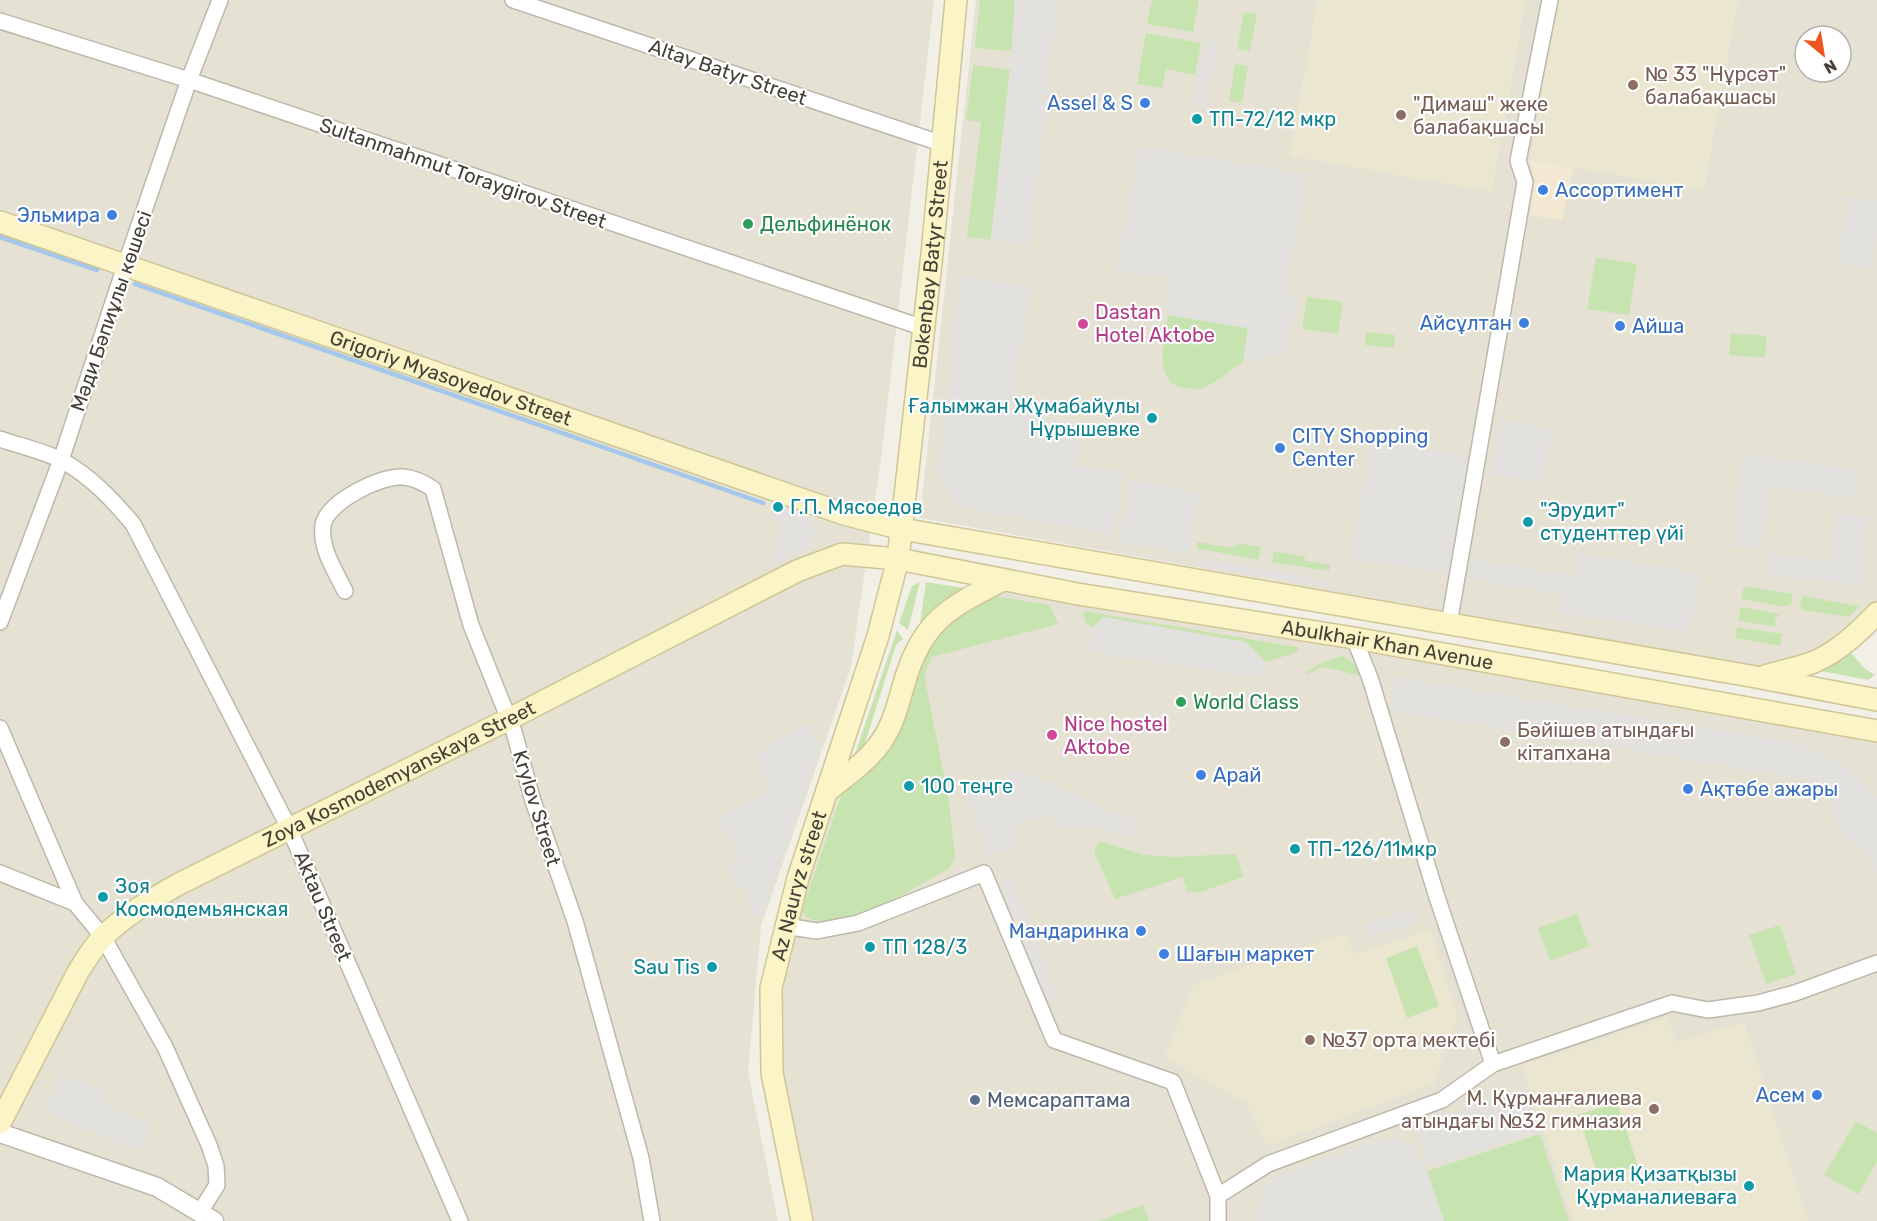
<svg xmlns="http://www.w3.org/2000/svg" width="1877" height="1221" viewBox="0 0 1877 1221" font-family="Rubik,sans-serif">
  <rect width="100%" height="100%" fill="#f2efe6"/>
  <path fill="#e5e2d4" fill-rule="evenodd" d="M0,0H934L882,451L851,667L761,926L748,1072L778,1221H0Z
    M976,0H1877V605L1842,643L1768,669L920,518ZM1805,36H1841V72H1805Z
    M1003,580L1877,730V1221H802L771,988L826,791L871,755L907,674Z"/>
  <path fill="#f3e8d2" d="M1530,160L1573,168L1562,220L1529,215L1535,182Z"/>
  <path fill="#eae6d0" d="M1317,0H1526L1492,192L1290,156Z
    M1558,0H1738L1704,191L1530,160Z
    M1430,929L1458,1015L1434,1084L1267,1146L1246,1103L1164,1058L1194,984L1346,933L1354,954Z
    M1667,1017L1676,1042L1744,1022L1808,1221H1573L1522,1065Z"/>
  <path fill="#c7e4b0" d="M980,0H1015L1012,51L975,48Z
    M1152,0H1199L1193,32L1147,24Z
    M1244,12L1257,14L1250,51L1237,49Z
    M1146,33L1201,43L1195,75L1166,69L1162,88L1137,84Z
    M1235,64L1248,66L1242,103L1229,101Z
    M973,65L1010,70L991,240L967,237L981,122L966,120Z
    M1596,257L1637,264L1629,315L1587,309Z
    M1307,297L1343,302L1338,334L1302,329Z
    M1168,315L1248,328L1243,362C1231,370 1217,382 1203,388C1198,390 1190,388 1185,388C1151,385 1165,336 1168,315Z
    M1366,332L1395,335L1394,348L1365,345Z
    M1731,333L1767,336L1765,358L1729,355Z
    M1198,542L1232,548L1239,543L1261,547L1258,560L1196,548Z
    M1274,551L1307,557L1303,560L1330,565L1329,571L1272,562Z
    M920,582L908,630L899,623L912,586Z
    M926,582L970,589L918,638Z
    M1744,586L1793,594L1791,604L1785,607L1741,599Z
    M994,596L1050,605L1058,624L932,657L926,670L925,680L949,801L955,858L949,869L867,914L821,921L812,920L805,916L802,910L842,793L865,770L925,643L973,603Z
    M1802,596L1859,606L1849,617L1803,610L1800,605Z
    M1741,607L1780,614L1774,621L1778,627L1738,621Z
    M1085,611L1297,647L1299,649L1295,653L1265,662L1245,642L1104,617L1093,627L1085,623L1083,613Z
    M1737,627L1782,634L1780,646L1735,638Z
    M897,630L903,639L896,645L861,756L850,769Z
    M1851,653L1864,668L1875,675L1868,680L1816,670Z
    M1343,656L1353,663L1362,676L1324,667L1308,674L1306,672L1323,662Z
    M1100,841L1144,855L1174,857L1236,854L1243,877L1198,893L1187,891L1183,877L1115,899L1094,851Z
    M1577,914L1589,946L1550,961L1538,928Z
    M1780,925L1796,974L1766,984L1749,935Z
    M1417,946L1439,1006L1407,1018L1386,958Z
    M1617,1102L1638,1166L1599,1178L1578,1115Z
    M1856,1121L1877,1133V1162L1858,1194L1824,1175Z
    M1540,1134L1569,1221H1444L1427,1171Z
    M1143,1205L1149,1221H1098Z"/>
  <path fill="#e3e1de" d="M1015,0H1058L1030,245L991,240L1010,70Z
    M1220,35L1206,109L1193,107L1205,41Z
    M1140,146L1307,174L1285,296L1297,299L1289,344L1281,354L1243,362L1248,328L1164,314L1170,279L1116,270Z
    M1848,196L1877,201V230L1871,268L1837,263Z
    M960,276L1030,286L1012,413L1081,422L1075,465L1124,472L1114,535L962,508L951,499L944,487L939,472Z
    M1498,420L1552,428L1544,482L1490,475Z
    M1371,441L1467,456L1448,574L1351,559Z
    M1743,454L1858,469L1854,498L1769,487L1761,550L1732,546Z
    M1130,479L1200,492L1189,554L1119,542Z
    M777,502L801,511L806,514L814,527L815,535L812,542L805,549L768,566L783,524L771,519Z
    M1837,513L1869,516L1861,585L1766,575L1769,554L1831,561Z
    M1578,553L1700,573L1690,633L1559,612L1562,595L1469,579L1473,559L1574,576Z
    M1198,557L1329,580L1328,587L1197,565Z
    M1103,617L1245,642L1265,662L1262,678L1089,652L1093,627Z
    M1395,677L1777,739L1810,748L1848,768L1877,798V875L1869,853L1845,838L1820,782L1392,711Z
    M808,723L820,746L762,915L752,918L747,887L735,889L730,866L739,863L732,833L724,834L719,818L771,789L754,755Z
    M1015,767L1104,809L1135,819L1132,838L1090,827L1070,828L1060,830L1055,815L1011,827L1017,846L987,856L965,785L1005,778Z
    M1012,877L1057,996L1045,1000L1000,881Z
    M1412,909L1417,922L1367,939L1363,925Z
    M61,1074L106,1093L102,1103L151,1125L139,1152L45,1111Z
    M1524,1088L1539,1130L1430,1168L1415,1126Z
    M1394,1135L1413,1145L1427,1171L1444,1221H1256L1269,1178Z"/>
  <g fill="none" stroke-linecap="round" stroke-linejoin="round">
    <path stroke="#a5c7ec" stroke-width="4.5" d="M0,237L97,270
      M135,284L763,503"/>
    <g stroke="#bdb8a9" stroke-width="18">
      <path id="minor" d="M513,0L943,144
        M0,21L189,80L924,328
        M0,439C20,446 44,451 63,461C91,477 112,499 133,524L289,828L460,1221
        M345,591C335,570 320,549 323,525C327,502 381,475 403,477C415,478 423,482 433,489L471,625L514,732L533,801L575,921L641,1158L652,1221
        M0,622L61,460L125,266L189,80L220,0
        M1449,624L1525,182L1518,161L1550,0
        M1354,638L1370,678L1436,894L1493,1064
        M0,728L75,903
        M0,873L75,903L103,937L165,1047L209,1145L216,1166L217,1185L200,1212
        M785,926L817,931L858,923L984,873L1054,1040L1173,1082L1218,1196V1221
        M1218,1196L1268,1164L1442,1100L1493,1064L1672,1003L1708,1010L1758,1003L1795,993L1877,963"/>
    </g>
    <g stroke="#bdb8a9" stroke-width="21">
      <path id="tertiary" d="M0,1133L157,1187L214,1221"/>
    </g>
    <g stroke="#cfc697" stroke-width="24">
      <g id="secondary">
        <path id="s1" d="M0,222L844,514L902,529L1756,677L1877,700"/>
        <path d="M1765,676C1781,671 1799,668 1814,662C1839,651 1859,632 1877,613"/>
        <path d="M827,791C846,776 867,762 881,742C895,722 899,699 906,677C924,619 952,606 1003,580"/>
        <path id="s2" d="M0,1123L78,972C85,961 93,947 103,937C124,916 151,900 177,885L509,719L797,571L842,554L898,559L1078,594L1354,638L1877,731"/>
        <path id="s3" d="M802,1221L772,1073L771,988L798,878L878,636L898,559L932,254L956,0"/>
      </g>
    </g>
    <use href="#minor" stroke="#fff" stroke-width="15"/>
    <use href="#tertiary" stroke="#fff" stroke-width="18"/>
    <use href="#secondary" stroke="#fbf4c6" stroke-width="21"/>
  </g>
  <g fill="#8d6e63" stroke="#fff" stroke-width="2">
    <circle cx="1633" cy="85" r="6"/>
    <circle cx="1401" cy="115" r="6"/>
    <circle cx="1505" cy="742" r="6"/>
    <circle cx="1310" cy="1040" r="6"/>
    <circle cx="1654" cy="1109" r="6"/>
  </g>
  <g fill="#3f7fe0" stroke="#fff" stroke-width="2">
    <circle cx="1145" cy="103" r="6"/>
    <circle cx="1543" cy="190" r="6"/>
    <circle cx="112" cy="215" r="6"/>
    <circle cx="1524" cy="323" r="6"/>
    <circle cx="1620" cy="326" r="6"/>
    <circle cx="1280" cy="448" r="6"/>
    <circle cx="1201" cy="775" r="6"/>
    <circle cx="1688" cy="789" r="6"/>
    <circle cx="1141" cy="931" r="6"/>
    <circle cx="1164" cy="954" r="6"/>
    <circle cx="1817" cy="1095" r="6"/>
  </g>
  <g fill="#0f9aa8" stroke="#fff" stroke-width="2">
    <circle cx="1197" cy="119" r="6"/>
    <circle cx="1152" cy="418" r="6"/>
    <circle cx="778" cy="507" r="6"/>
    <circle cx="1528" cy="522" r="6"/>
    <circle cx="909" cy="786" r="6"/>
    <circle cx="1295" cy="849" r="6"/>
    <circle cx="103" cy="897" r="6"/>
    <circle cx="870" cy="947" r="6"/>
    <circle cx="712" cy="967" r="6"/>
    <circle cx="1749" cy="1186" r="6"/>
  </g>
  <g fill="#2e9e5b" stroke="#fff" stroke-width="2">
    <circle cx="748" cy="224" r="6"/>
    <circle cx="1181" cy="702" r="6"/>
  </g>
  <g fill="#d1479c" stroke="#fff" stroke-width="2">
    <circle cx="1083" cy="324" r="6"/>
    <circle cx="1052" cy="735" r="6"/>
  </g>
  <circle fill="#5c6f8a" stroke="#fff" stroke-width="2" cx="975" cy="1100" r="6"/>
  <g text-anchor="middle" stroke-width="4.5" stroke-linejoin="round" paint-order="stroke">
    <g font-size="20" fill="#444035" stroke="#fff">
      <text transform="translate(728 72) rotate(19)" y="7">Altay Batyr Street</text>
      <text transform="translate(463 173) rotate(19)" y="7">Sultanmahmut Toraygirov Street</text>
      <text dy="7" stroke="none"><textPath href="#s3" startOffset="980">Bokenbay Batyr Street</textPath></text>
      <text transform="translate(111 311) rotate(-71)" y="7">Мәди Бәпиұлы көшесі</text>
      <text dy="7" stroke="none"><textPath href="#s1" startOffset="477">Grigoriy Myasoyedov Street</textPath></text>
      <text dy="7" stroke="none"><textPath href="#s2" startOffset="1600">Abulkhair Khan Avenue</textPath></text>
      <text dy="7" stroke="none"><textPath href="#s2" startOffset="552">Zoya Kosmodemyanskaya Street</textPath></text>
      <text transform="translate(537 808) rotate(73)" y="7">Krylov Street</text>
      <text dy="7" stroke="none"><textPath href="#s3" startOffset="342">Az Nauryz street</textPath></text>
      <text transform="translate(323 906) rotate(67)" y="7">Aktau Street</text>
    </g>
    <g font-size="20" fill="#785e54" stroke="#fff" text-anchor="start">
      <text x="1645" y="81">№ 33 "Нұрсәт"<tspan x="1645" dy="23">балабақшасы</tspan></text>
      <text x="1413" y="111">"Димаш" жеке<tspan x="1413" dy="23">балабақшасы</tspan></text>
      <text x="1517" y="737">Бәйішев атындағы<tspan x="1517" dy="23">кітапхана</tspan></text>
      <text x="1322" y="1047">№37 орта мектебі</text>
      <text x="1642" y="1105" text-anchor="end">М. Құрманғалиева<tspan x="1642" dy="23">атындағы №32 гимназия</tspan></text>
    </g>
    <g font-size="20" fill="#366cbe" stroke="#fff" text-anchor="start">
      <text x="1133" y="110" text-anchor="end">Assel &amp; S</text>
      <text x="1555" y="197">Ассортимент</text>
      <text x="100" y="222" text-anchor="end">Эльмира</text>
      <text x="1512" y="330" text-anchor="end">Айсұлтан</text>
      <text x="1632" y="333">Айша</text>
      <text x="1292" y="443">CITY Shopping<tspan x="1292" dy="23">Center</tspan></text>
      <text x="1213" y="782">Арай</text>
      <text x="1700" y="796">Ақтөбе ажары</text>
      <text x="1129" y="938" text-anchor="end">Мандаринка</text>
      <text x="1176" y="961">Шағын маркет</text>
      <text x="1805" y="1102" text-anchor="end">Асем</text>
    </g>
    <g font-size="20" fill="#0d838f" stroke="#fff" text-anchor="start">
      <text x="1209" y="126">ТП-72/12 мкр</text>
      <text x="1140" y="413" text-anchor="end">Ғалымжан Жұмабайұлы<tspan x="1140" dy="23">Нұрышевке</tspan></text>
      <text x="790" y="514">Г.П. Мясоедов</text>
      <text x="1540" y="517">"Эрудит"<tspan x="1540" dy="23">студенттер үйі</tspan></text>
      <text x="921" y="793">100 теңге</text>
      <text x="1307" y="856">ТП-126/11мкр</text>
      <text x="115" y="893">Зоя<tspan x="115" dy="23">Космодемьянская</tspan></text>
      <text x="882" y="954">ТП 128/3</text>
      <text x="700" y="974" text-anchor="end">Sau Tis</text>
      <text x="1737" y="1181" text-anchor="end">Мария Қизатқызы<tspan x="1737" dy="23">Құрманалиеваға</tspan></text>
    </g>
    <g font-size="20" fill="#27864d" stroke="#fff" text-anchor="start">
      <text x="760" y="231">Дельфинёнок</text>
      <text x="1193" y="709">World Class</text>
    </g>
    <g font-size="20" fill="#b23c85" stroke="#fff" text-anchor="start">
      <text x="1095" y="319">Dastan<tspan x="1095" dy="23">Hotel Aktobe</tspan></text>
      <text x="1064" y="731">Nice hostel<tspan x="1064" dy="23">Aktobe</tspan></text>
    </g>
    <g font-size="20" fill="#4e5e75" stroke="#fff" text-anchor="start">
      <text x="987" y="1107">Мемсараптама</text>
    </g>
  </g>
  <g transform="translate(1823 54) rotate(150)"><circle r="28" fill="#ffffff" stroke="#b4b3ae" stroke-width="1.5"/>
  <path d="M0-4.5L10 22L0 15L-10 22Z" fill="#ed5621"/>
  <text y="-9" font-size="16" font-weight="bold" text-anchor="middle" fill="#444035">N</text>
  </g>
</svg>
